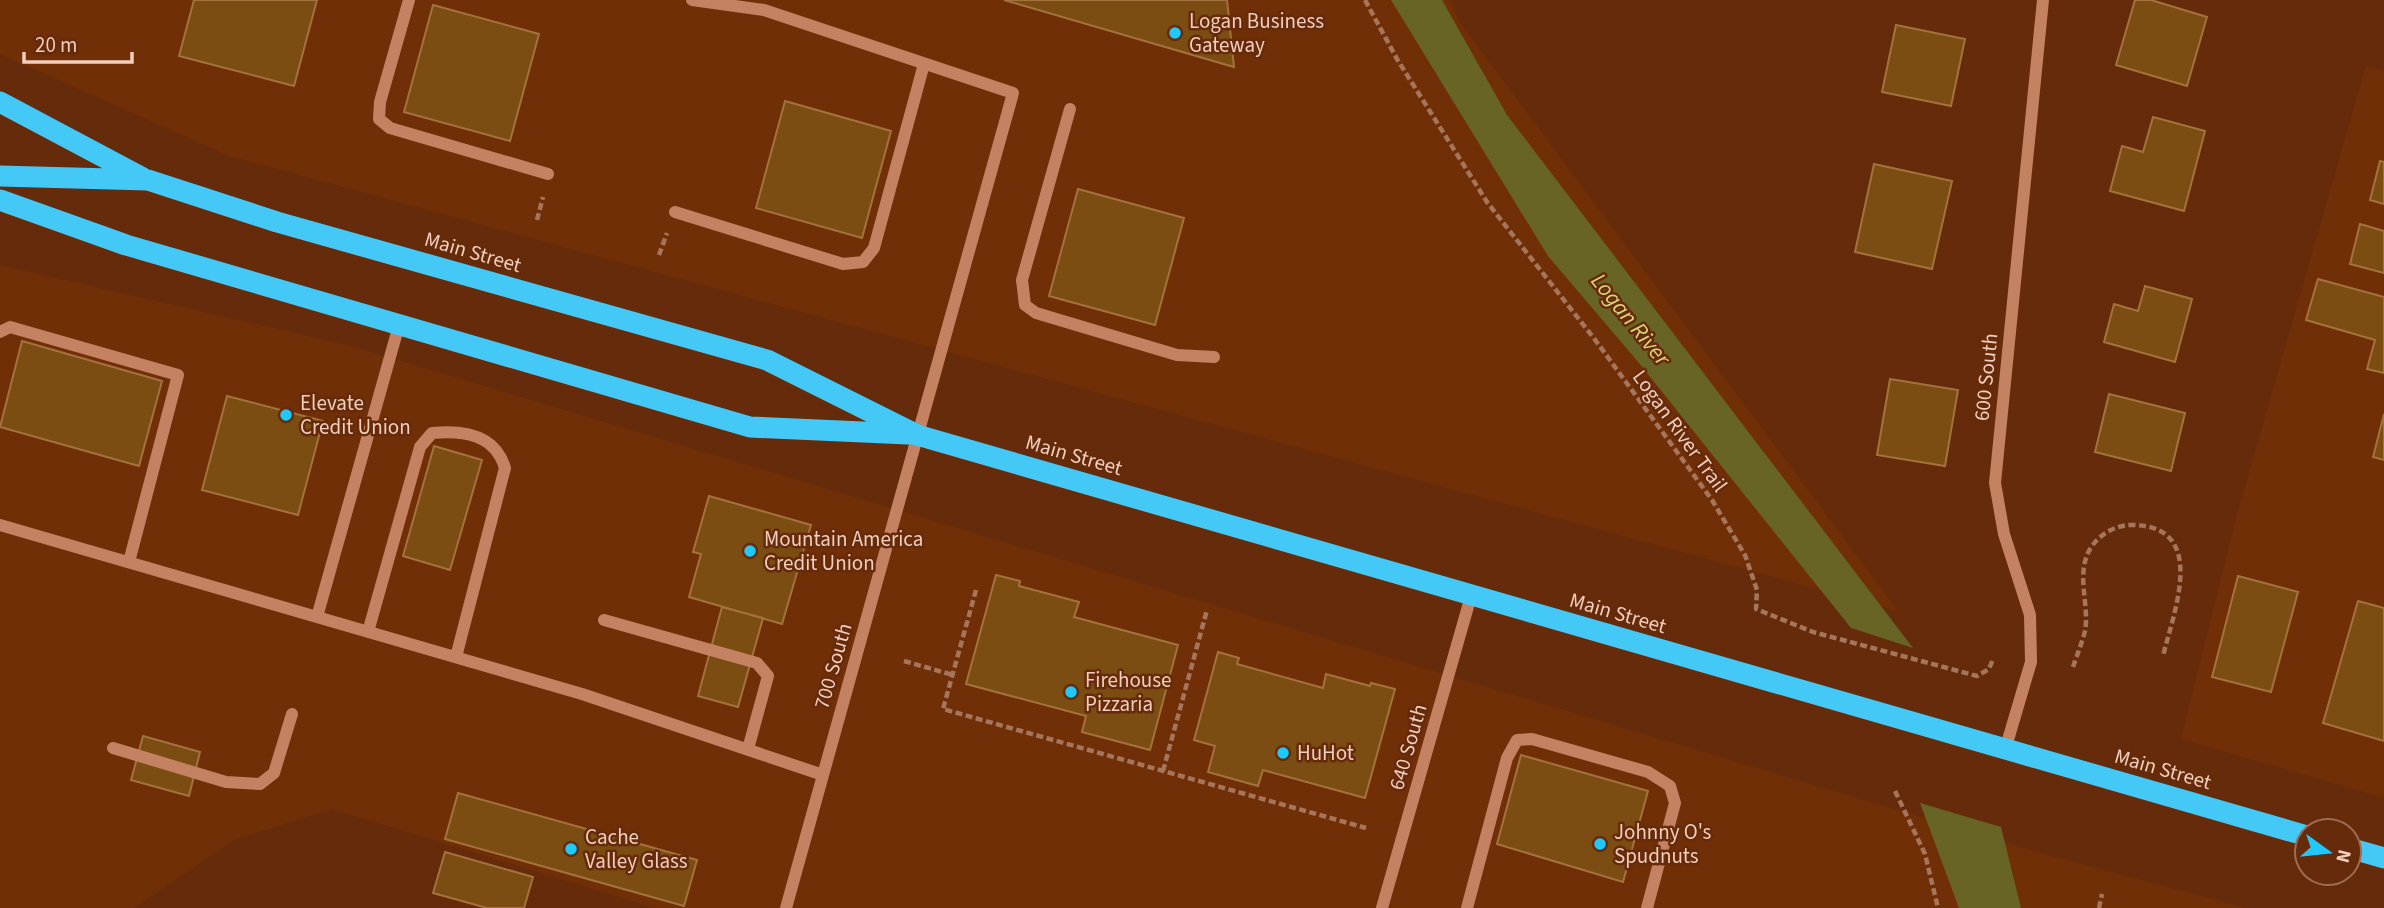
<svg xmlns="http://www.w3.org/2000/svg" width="2384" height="908" viewBox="0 0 2384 908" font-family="'Source Sans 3',sans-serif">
  <rect width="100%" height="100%" fill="#662b0a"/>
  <path fill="#712f08" d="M0,0H1450L1461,24L1898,611L229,156L0,54Z
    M2366,65L2384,71V798L2181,739L2238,511Z
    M0,265L351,346L2037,852L2247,908H655L332,809L234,840L134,908H0Z"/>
  <path fill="#686426" d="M1391,0H1442L1507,115L1913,648L1851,628L1639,363L1548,256Z
    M1920,803L2001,827L2021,908H1959Z"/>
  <path fill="#7c4d13" stroke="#a4723d" stroke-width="2" d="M194,0H317L294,86L179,56Z
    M1004,0H1227L1234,67Z
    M2135,0H2151L2207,17L2187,86L2116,65Z
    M433,5L539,34L510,141L404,112Z
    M1896,25L1965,39L1951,106L1882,92Z
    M785,101L891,131L862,238L756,208Z
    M2153,117L2205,131L2184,211L2110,191L2122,146L2143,152Z
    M2380,161L2384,162V204L2370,200Z
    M1874,164L1952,181L1932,269L1855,252Z
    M1078,189L1184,218L1155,325L1049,296Z
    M2360,224L2384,231V273L2350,264Z
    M2318,279L2384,297V373L2367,369L2375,340L2306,320Z
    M2145,286L2192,299L2175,362L2104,342L2114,304L2138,311Z
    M22,341L162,381L139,466L0,427Z
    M1890,379L1958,390L1945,466L1877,455Z
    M2109,394L2185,413L2171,471L2095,452Z
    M227,396L323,421L298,515L202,490Z
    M2384,414V460L2373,457Z
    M434,446L482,460L450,570L403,556Z
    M709,496L811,525L782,624L689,597L701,554L693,552Z
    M996,575L1020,581L1019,586L1079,602L1074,617L1178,645L1150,750L1082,732L1086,716L966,684Z
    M2238,576L2298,592L2271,692L2212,677Z
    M2358,601L2384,608V741L2323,723Z
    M722,607L763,618L738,707L698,696Z
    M1218,652L1239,658L1237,664L1323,688L1326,674L1370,686L1371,683L1395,689L1365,798L1263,770L1258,786L1208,772L1215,746L1194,740Z
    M143,736L200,752L189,796L131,780Z
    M1521,755L1648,791L1623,882L1497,844Z
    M458,793L697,860L684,906L445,839Z
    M445,852L533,877L524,908H487L433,893Z"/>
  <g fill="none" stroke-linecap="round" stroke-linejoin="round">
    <path stroke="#a6765c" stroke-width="4.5" stroke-dasharray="7 3.5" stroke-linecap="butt" d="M1365,0L1397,59L1487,202L1596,341L1712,500L1745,555L1757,590L1756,609L1813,632L1977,676L1989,669L1993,659
      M537,220L543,197
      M659,255L667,233
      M976,590L943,709L1366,828
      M904,661L953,675
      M2073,667C2077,655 2082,643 2085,631C2090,603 2074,572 2092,546C2101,533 2118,524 2134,525C2209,527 2173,614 2163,656
      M1163,771L1207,610
      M1895,791L1925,854L1938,908
      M2099,908L2102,894"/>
    <path stroke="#c48262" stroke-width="12" d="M409,0L380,102L379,119L390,128L548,174
      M692,0L764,10L1013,93L786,908
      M1070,109L1022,280L1025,305L1036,313L1177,355L1214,357
      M675,212L843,264L863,262L874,248L924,64
      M0,332L10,327L178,375L129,562
      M0,525L582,694L823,775
      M317,617L399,325
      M604,620L757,663L768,676L748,749
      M368,632L420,447L432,433C463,430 495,434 505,468L456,657
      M113,748L226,782L260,784L274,773L292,714
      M2005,750L2031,662L2030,615L2004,534L1995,483L2043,0
      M1382,908L1471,596
      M1467,908L1507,758L1517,740L1532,739L1648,772L1670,786L1675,803L1647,908"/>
    <path stroke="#44c9f7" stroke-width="21" d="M0,102L143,178
      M0,176L148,180L277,222L767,360L917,435L2307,836
      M0,200L126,245L750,427L908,434
      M2349,848L2384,858"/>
  </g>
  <g fill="#1fc9fd" stroke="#662b0a" stroke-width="2.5">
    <circle cx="1175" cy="33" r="7"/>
    <circle cx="286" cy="415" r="7"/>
    <circle cx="750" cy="551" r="7"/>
    <circle cx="1071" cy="692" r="7"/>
    <circle cx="1283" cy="753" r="7"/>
    <circle cx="1600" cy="844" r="7"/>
    <circle cx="571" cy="849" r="7"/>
  </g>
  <g text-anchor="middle" stroke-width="5" stroke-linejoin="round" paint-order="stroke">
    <g font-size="21" fill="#f2cebd" stroke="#662b0a" text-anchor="start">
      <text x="1189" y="28">Logan Business<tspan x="1189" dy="24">Gateway</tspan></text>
      <text x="300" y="410">Elevate<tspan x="300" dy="24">Credit Union</tspan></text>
      <text x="764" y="546">Mountain America<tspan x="764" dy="24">Credit Union</tspan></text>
      <text x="1085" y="687">Firehouse<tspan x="1085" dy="24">Pizzaria</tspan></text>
      <text x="1297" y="760">HuHot</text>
      <text x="1614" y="839">Johnny O's<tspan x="1614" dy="24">Spudnuts</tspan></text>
      <text x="585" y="844">Cache<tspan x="585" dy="24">Valley Glass</tspan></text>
    </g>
    <g font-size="21" fill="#f2cebd" stroke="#662b0a">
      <text transform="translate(473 252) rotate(16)" y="7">Main Street</text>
      <text transform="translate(1986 377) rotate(-84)" y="7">600 South</text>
      <text transform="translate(1680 431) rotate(54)" y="7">Logan River Trail</text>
      <text transform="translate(1074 455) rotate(16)" y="7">Main Street</text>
      <text transform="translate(1618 613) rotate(16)" y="7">Main Street</text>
      <text transform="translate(833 666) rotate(-74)" y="7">700 South</text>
      <text transform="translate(1408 747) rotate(-74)" y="7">640 South</text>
      <text transform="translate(2163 769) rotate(16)" y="7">Main Street</text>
    </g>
    <g font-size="23" font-style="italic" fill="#d9d479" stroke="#662b0a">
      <text transform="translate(1631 319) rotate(51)" y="8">Logan River</text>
    </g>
  </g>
  <g transform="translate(2328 852) rotate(105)"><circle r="33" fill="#662b0a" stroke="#9e6c52" stroke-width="2"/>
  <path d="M0-5L12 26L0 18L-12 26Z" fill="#1fc9fd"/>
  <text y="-10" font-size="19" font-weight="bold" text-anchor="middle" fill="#f2cebd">N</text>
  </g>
  <path d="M24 52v10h108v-10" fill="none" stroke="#f2cebd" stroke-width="3.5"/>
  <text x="35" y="52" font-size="21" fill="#f2cebd" stroke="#662b0a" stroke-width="5" paint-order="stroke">20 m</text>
</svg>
